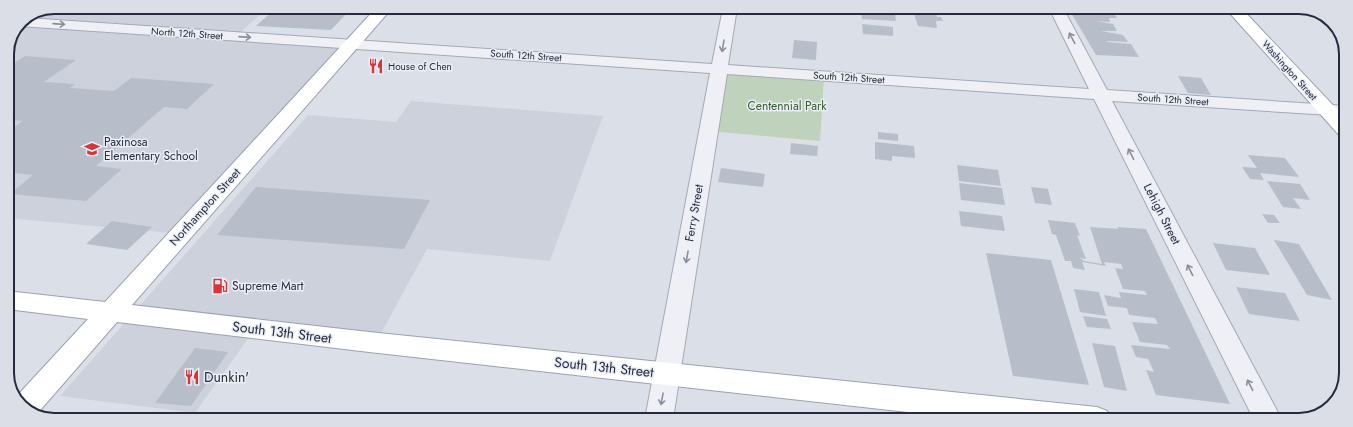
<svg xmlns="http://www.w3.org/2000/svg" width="1353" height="427" viewBox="0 0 1353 427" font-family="Jost,sans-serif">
  <rect width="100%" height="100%" fill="#dbdfe7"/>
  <path fill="#cdd1dc" d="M54,7H269L236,36L344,43L171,233L7,218V54L21,21Z
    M411,101L603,116L550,261L427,249L378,339L257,326L195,413L60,396L308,115L396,122Z"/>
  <path fill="#bfd2bc" d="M88,7H209C172,19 132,13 94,10Z
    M719,69L824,76L820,141L708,131Z"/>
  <path fill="#b8bdca" d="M277,7H336L352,8L331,30L256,26Z
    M866,8H887V11L866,9Z
    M912,8H927L928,11H912Z
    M861,11L895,13L896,21L862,19Z
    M913,11L936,13L937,17H941L943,21H936L937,28L918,26Z
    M1070,11L1115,15L1117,18H1109L1110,22L1096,21L1113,24L1117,31H1101L1123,35L1128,42L1107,41V42L1131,44L1139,57L1096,55Z
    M862,24L893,27V36L863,34Z
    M794,40L817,42L816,60L792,58Z
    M25,56L76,60L44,82L75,84L70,88L114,91L131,78L214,84L187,109L164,107L96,166L122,169L86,201L10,194L33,175L7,172V133L22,121L7,120L16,113L7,112V62L14,63Z
    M1178,76L1201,78L1211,95L1188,93Z
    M878,132L898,134V141L878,139Z
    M875,142L914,146L915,158L892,156V161L875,159Z
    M791,143L818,146L817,156L790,154Z
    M1248,155L1285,158L1299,177L1260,173L1264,180L1250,179L1242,167L1257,168Z
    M957,165L998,170L1001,186L959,181Z
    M721,168L765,174L763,187L718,182Z
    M1267,181L1300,184L1310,200L1293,198L1301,209L1283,207Z
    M959,183L1002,188L1005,205L961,200Z
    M256,187L430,200L404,249L217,235Z
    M1031,187L1048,189L1052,205L1035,203Z
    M959,211L1002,216L1005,231L961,226Z
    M1262,214L1274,215L1280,223H1268Z
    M1048,220L1075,223L1080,236L1077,235L1086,259L1080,258L1084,261L1102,264L1090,227L1119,229L1117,227L1146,229L1230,404L1156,395L1146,370L1154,372L1148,359L1136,357L1131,345L1170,349L1167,345L1140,342L1132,322L1158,324L1155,318L1129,315L1127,308L1108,306L1104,295L1121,298L1119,292L1147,295L1145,291L1123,289L1115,268L1123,269L1121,264L1104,262L1106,266L1082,262L1085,270L1073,268L1071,261H1065L1056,235L1052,234Z
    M112,221L152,227L127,250L86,244Z
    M1274,240L1299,244L1332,300L1307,295Z
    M1213,243L1255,248L1270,275L1226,270Z
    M986,253L1051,260L1089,385L1013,376Z
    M1236,287L1285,293L1300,321L1249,314Z
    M1074,289L1099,292L1106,316L1080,312Z
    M1083,316L1107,319L1111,329L1087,327Z
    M1092,343L1115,346L1127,391L1104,387Z
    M195,348L228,352L191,406L155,403Z"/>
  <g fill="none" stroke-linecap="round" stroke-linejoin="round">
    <g stroke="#a4a9b4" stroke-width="2">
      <path id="minor" d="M723,8H737L728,65L1089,89L1049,8H1063L1107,90L1346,106V116L1112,101L1282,420H1254L1094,99L727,74L673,419H645L710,73L19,26L21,21L27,18L712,64Z"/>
    </g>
    <g stroke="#9aa1b4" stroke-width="2">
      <path id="primary" d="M377,7H393L132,305L369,332L1097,407L1107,411L1111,420H979L369,352L117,322L36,415L17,402L15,398L88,319L7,309V291L105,302Z
        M1226,9H1242L1346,119L1345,137L1339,135Z"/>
    </g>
    <use href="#minor" fill="#eef0f5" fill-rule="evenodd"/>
    <use href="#primary" fill="#fff" fill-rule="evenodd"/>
  </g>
  <defs><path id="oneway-shaft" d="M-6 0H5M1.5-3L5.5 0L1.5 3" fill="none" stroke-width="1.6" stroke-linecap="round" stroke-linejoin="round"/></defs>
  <g stroke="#898e9a">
    <use href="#oneway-shaft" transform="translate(59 24) rotate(4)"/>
    <use href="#oneway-shaft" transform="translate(245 37) rotate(4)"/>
    <use href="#oneway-shaft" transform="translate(1072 38) rotate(-118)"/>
    <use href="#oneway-shaft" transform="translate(723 46) rotate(100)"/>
    <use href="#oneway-shaft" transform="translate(1131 154) rotate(-117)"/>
    <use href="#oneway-shaft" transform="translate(687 257) rotate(100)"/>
    <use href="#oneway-shaft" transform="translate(1190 270) rotate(-117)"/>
    <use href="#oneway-shaft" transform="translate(1250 385) rotate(-117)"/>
    <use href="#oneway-shaft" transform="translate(662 399) rotate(100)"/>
  </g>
  <defs>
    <g id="restaurant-bare" transform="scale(1.2)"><path d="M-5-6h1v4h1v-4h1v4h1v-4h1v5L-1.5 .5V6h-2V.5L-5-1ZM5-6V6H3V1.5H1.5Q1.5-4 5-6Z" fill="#d8353b" stroke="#ebeef5" stroke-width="2.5" paint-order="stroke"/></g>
    <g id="school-bare" transform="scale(1.2)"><path d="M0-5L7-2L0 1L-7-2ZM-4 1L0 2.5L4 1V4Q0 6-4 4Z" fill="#d8353b" stroke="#ebeef5" stroke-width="2.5" paint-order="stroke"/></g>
    <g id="fuel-bare" transform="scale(1.2)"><path d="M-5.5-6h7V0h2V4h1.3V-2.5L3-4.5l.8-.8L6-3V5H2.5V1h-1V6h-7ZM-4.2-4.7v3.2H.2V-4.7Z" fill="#d8353b" stroke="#ebeef5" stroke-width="2.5" paint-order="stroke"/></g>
  </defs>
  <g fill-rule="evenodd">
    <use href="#restaurant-bare" x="376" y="66"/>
    <use href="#school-bare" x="92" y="149"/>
    <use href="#fuel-bare" x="220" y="286"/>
    <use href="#restaurant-bare" x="192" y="377"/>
  </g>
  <g text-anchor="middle" stroke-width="3" stroke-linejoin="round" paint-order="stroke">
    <g font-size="10" fill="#242b3e" stroke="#ebeef5">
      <text transform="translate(187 33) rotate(4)" y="4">North 12th Street</text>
      <text transform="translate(526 55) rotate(4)" y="4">South 12th Street</text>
      <text transform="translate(1290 70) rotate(48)" y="4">Washington Street</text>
      <text transform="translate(849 77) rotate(4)" y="4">South 12th Street</text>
      <text transform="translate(1173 99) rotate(4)" y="4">South 12th Street</text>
    </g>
    <g font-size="10" fill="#242b3e" stroke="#ebeef5" text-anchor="start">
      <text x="388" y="70">House of Chen</text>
    </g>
    <g font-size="12" fill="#345b31" stroke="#ebeef5">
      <text x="787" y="110">Centennial Park</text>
    </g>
    <g font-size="12" fill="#242b3e" stroke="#ebeef5" text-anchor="start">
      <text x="104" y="146">Paxinosa<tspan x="104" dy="14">Elementary School</tspan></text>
      <text x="232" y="290">Supreme Mart</text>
    </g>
    <g font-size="12" fill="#242b3e" stroke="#ebeef5">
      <text transform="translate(205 207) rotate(-48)" y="4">Northampton Street</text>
      <text transform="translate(694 213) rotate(-80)" y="4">Ferry Street</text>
      <text transform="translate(1162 214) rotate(63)" y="4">Lehigh Street</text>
    </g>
    <g font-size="14" fill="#242b3e" stroke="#ebeef5">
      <text transform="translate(282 332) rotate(7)" y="5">South 13th Street</text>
      <text transform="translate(604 367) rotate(6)" y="5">South 13th Street</text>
    </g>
    <g font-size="14" fill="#242b3e" stroke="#ebeef5" text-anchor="start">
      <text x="204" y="382">Dunkin'</text>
    </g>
  </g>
  <path d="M0 0H1353V427H0ZM54 14H1299A40 40 0 0 1 1339 54V373A40 40 0 0 1 1299 413H54A40 40 0 0 1 14 373V54A40 40 0 0 1 54 14Z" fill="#dbdee6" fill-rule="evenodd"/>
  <path fill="none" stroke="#242b3e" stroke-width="2" d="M54 14H1299A40 40 0 0 1 1339 54V373A40 40 0 0 1 1299 413H54A40 40 0 0 1 14 373V54A40 40 0 0 1 54 14Z"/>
</svg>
